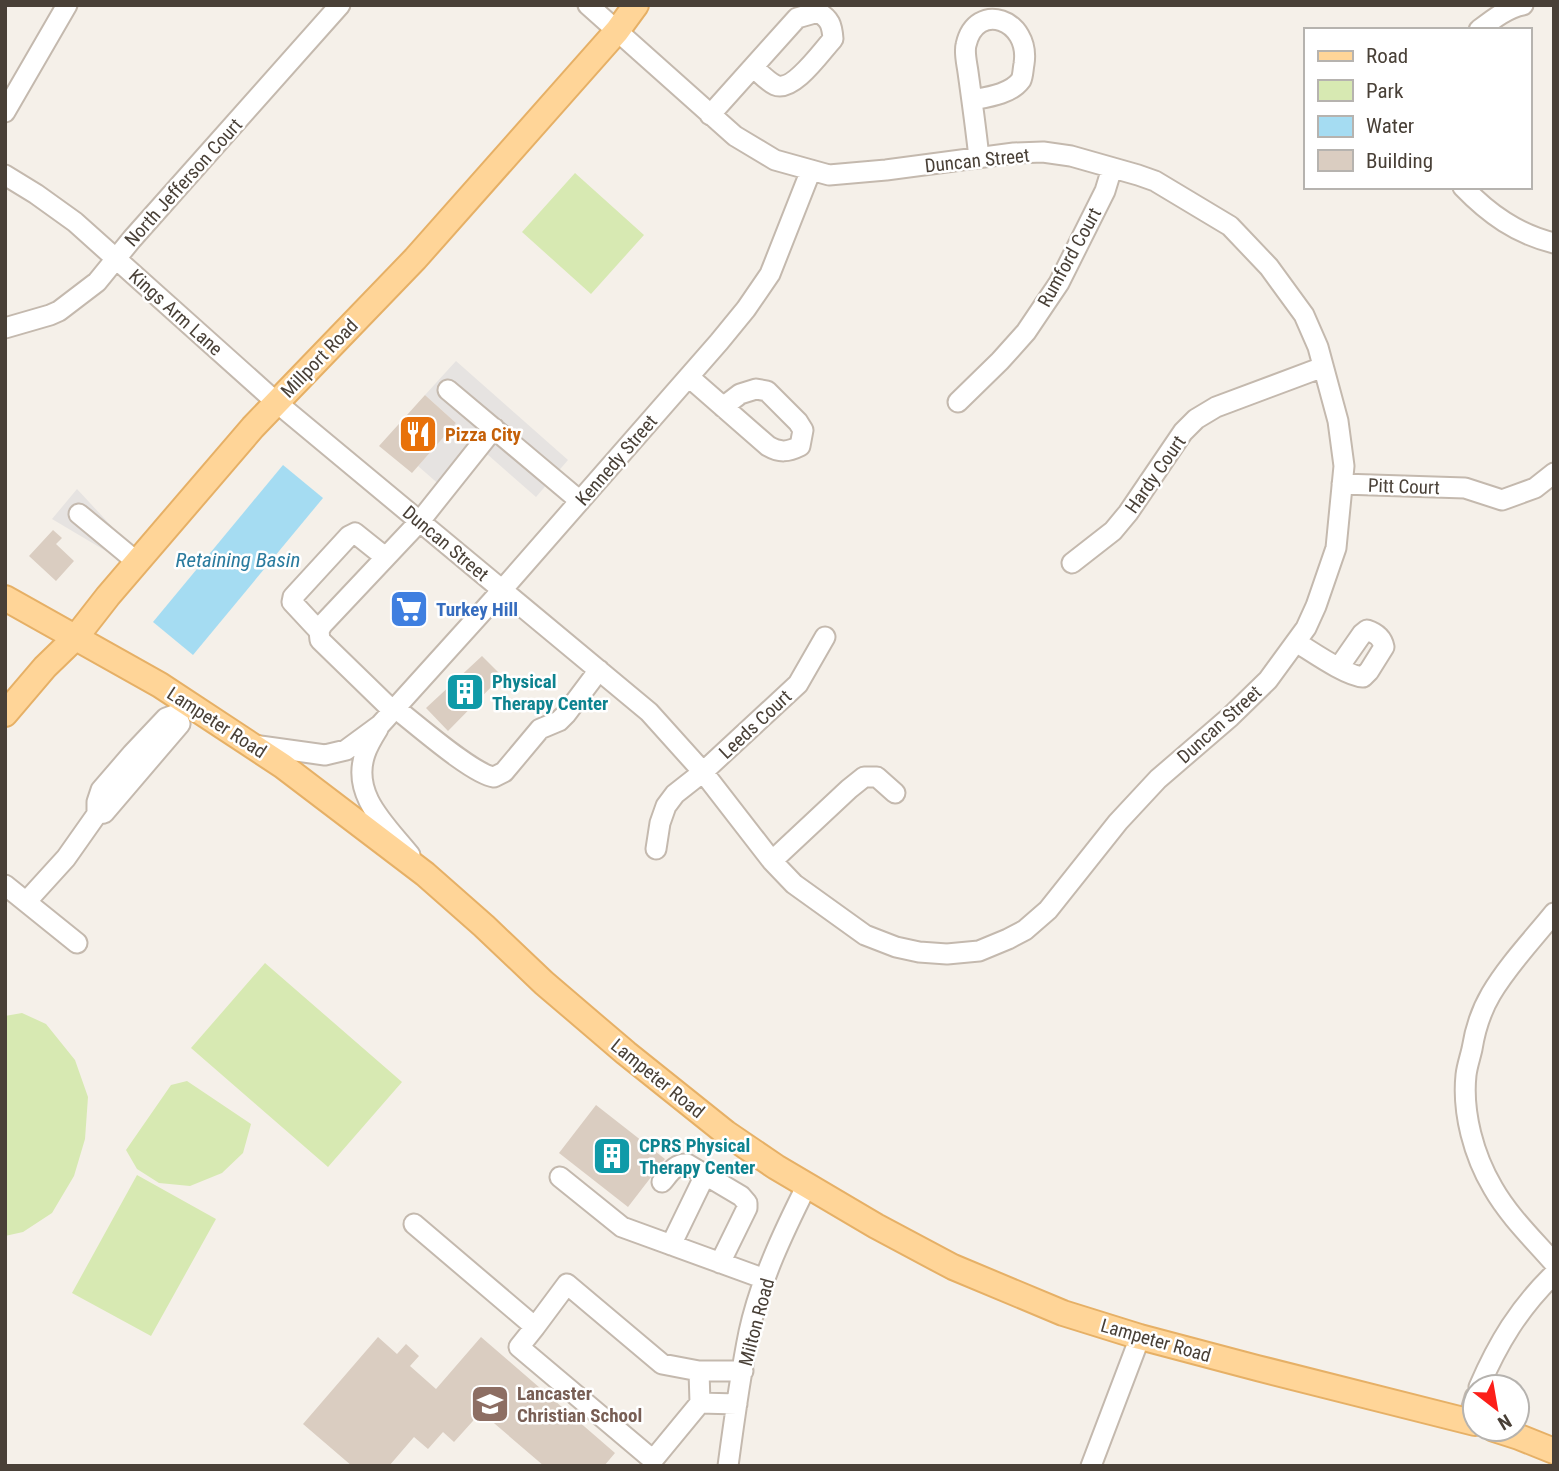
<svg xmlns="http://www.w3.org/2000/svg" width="1559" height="1471" viewBox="0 0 1559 1471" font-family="'Roboto Condensed',sans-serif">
  <rect width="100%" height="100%" fill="#f5f0e9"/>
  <path fill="#d7e9b2" d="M575,173L644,235L591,294L522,232Z
    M265,963L402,1082L328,1167L191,1048Z
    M22,1013L46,1024L75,1060L88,1097L85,1139L74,1176L52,1213L23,1232L5,1236V1016Z
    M187,1081L251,1124L243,1153L222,1173L190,1186L159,1183L137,1169L126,1150L171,1085Z
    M137,1175L216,1219L151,1336L72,1293Z"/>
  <path fill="#e6e3e1" d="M456,361L568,460L536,497L487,454L450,494L418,466L456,423L425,395Z
    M77,489L128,544L116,557L52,519Z"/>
  <path fill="#a5dcf2" d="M283,465L323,498L193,655L153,622Z"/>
  <path fill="#dacdc1" d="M425,395L456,423L412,473L379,446Z
    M53,530L62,538L56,544L74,561L56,581L29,556Z
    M482,656L502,676L448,731L426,708Z
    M596,1105L665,1159L628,1207L559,1153Z
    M378,1337L397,1354L406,1344L419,1356L410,1366L436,1389L481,1337L615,1453L604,1466H544L481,1412L454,1442L443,1432L428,1449L414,1437L389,1466H352L303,1424Z"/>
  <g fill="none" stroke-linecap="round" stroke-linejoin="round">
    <g stroke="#c4b9ae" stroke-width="23">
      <path id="minor" d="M1479,30C1492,20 1507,8 1523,5
        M972,100C988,97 1011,94 1021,80C1023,76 1023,69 1024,64C1031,19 976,0 966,45C964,53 967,64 968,72C972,101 976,129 979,158
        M5,112L67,5
        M710,115L797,18L818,12C830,19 832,25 833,39C821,52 793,93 775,85C767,81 760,73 753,67
        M5,175L36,194L75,222L276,402L649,712L703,772L772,861L794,884L865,935L896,947L919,952L947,954L979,951L1008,939L1025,930L1048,910L1118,822L1158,779L1230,717L1268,680L1306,628L1316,606L1336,548L1344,466L1338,421L1318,347L1304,315L1269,267L1230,226L1155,181L1138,175L1071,156L1043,152L1014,153L886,170L829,175L775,160L735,136L588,5
        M1463,187C1489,214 1517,234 1554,243
        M5,328L50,315L59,311L97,282L132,239L340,5
        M689,377L768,446C780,453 788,452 800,446L803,430L798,422L767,391L756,389L740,394L723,407
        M448,390L580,501
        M958,402L1000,361L1026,332L1059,283L1105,191L1112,168
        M1342,484L1465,488L1502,500L1535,488L1554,473
        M79,514L137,562
        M1072,563L1113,531L1128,513L1183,432L1196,419L1216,407L1323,367
        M319,631L292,602L293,597L349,536L355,533L385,557
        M1296,642C1311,651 1346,676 1363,677L1369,671L1384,647C1382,637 1376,633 1367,630L1362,634L1339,667
        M395,708C415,723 472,774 494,777L504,772L540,729L559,721L566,714L599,670
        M393,711L320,640L319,631L322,625L420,521L494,428
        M378,729C373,737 368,745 365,754C351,795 386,825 410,855
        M253,745L325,755L346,750L380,725L502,590L719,342L746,309L770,274L811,170
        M656,849L660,823L666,806L675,794L703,772L798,684L825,637
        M772,861L849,789L864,777H877L895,793
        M5,885L77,943
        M26,902L66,858L97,814L104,813L180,724L177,714L166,718L132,754L101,790L97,802V814
        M1554,913C1533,939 1508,965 1491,994C1481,1011 1475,1030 1472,1049C1470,1058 1467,1066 1466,1075C1462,1113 1474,1156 1493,1188C1509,1216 1533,1239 1554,1263
        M560,1177L622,1227L765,1279
        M662,1182C669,1174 675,1163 687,1164L741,1196L747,1203V1208L720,1263
        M414,1224L535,1327L567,1284L662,1364L699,1371L700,1403L653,1460L519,1347L535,1327
        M671,1245L705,1175
        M699,1371H743
        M1479,1387C1498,1343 1519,1308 1554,1274
        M700,1403L737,1404
        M1468,1421L1475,1397
        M728,1466C734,1421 740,1376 749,1332C760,1281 784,1231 807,1185
        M1091,1466L1140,1337"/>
    </g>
    <g stroke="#e6b066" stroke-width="28">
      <path id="major" d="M5,598L160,685L283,766L425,874L484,926L544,983L626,1053L726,1133L776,1167L876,1226L953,1267L1063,1313L1140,1337L1257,1368L1475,1423
        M5,714L45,667L76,637L108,596L253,427L415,259L617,31L636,5
        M1494,1429L1519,1437L1554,1451"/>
    </g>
    <use href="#minor" stroke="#fff" stroke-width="19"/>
    <use href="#major" stroke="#ffd598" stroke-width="24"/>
  </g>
  <defs>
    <g id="restaurant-square" transform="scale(2.0125)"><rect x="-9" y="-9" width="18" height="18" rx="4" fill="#e8710a" stroke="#fff"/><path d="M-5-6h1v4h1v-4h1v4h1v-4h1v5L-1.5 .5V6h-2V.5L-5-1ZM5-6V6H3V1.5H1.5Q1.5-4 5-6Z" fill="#fff"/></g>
    <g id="supermarket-square" transform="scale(2.0125)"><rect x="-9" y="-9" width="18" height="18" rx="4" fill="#3f7fe0" stroke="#fff"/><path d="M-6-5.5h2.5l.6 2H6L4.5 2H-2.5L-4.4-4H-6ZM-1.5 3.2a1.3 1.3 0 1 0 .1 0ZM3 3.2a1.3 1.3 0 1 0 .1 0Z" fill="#fff"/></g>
    <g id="building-square" transform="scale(2.0125)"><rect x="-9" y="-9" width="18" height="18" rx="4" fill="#0f9aa8" stroke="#fff"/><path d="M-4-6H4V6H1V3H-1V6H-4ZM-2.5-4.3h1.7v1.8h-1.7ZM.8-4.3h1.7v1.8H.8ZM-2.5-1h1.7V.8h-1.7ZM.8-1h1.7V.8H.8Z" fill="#fff"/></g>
    <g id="school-square" transform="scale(2.0125)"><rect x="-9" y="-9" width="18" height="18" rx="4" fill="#8d6e63" stroke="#fff"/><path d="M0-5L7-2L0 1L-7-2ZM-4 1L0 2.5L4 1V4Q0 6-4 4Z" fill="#fff"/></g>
  </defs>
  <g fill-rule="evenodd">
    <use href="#restaurant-square" x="418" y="434"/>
    <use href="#supermarket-square" x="409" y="609"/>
    <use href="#building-square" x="465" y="692"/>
    <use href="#building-square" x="612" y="1156"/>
    <use href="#school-square" x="490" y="1404"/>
  </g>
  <g text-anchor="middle" stroke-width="5" stroke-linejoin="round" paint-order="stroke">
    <g font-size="19" fill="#494037" stroke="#fff">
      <text transform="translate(977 160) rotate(-6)" y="7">Duncan Street</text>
      <text transform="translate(183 182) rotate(-48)" y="7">North Jefferson Court</text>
      <text transform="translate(1069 257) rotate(-61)" y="7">Rumford Court</text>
      <text transform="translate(176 312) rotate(42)" y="7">Kings Arm Lane</text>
      <text transform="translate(319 358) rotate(-46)" y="7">Millport Road</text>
      <text transform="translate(616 460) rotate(-49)" y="7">Kennedy Street</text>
      <text transform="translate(1155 474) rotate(-55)" y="7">Hardy Court</text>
      <text transform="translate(1404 486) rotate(2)" y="7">Pitt Court</text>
      <text transform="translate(446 543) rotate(40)" y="7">Duncan Street</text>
      <text transform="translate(217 722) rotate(33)" y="7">Lampeter Road</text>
      <text transform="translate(755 724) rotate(-43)" y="7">Leeds Court</text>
      <text transform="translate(1219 724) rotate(-42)" y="7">Duncan Street</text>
      <text transform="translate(658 1078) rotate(39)" y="7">Lampeter Road</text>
      <text transform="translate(756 1322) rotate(-75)" y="7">Milton Road</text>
      <text transform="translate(1156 1340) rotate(16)" y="7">Lampeter Road</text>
    </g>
    <g font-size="19" font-weight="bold" fill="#c56008" stroke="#fff" text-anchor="start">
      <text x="445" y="441">Pizza City</text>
    </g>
    <g font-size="19" font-weight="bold" fill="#366cbe" stroke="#fff" text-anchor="start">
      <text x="436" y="616">Turkey Hill</text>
    </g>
    <g font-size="19" font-weight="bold" fill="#0d838f" stroke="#fff" text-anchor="start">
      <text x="492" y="688">Physical<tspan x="492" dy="22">Therapy Center</tspan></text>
      <text x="639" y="1152">CPRS Physical<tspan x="639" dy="22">Therapy Center</tspan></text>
    </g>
    <g font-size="19" font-weight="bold" fill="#785e54" stroke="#fff" text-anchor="start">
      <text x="517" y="1400">Lancaster<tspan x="517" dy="22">Christian School</tspan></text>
    </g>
    <g font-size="21" font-style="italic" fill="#2a7b9e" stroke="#fff">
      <text x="238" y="567">Retaining Basin</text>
    </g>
  </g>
  <rect width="1559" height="1471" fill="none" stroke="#494037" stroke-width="14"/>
  <rect x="1304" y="28" width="228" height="161" fill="#ffffff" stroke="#b6b3af" stroke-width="2"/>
  <rect x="1318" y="51" width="35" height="10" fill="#ffd598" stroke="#b6b3af" stroke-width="2"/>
  <text x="1366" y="63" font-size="21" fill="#494037">Road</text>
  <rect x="1318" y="80" width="35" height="21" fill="#d7e9b2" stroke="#b6b3af" stroke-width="2"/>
  <text x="1366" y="98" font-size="21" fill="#494037">Park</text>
  <rect x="1318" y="116" width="35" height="21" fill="#a5dcf2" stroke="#b6b3af" stroke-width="2"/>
  <text x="1366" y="133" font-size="21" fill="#494037">Water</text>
  <rect x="1318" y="150" width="35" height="21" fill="#dacdc1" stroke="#b6b3af" stroke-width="2"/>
  <text x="1366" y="168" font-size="21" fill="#494037">Building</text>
  <g transform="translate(1496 1408) rotate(149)"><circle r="33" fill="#ffffff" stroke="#b6b3af" stroke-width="2"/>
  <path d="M0-5L12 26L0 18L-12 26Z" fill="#fc1f19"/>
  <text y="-10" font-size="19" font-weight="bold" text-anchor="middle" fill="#494037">N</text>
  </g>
</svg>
